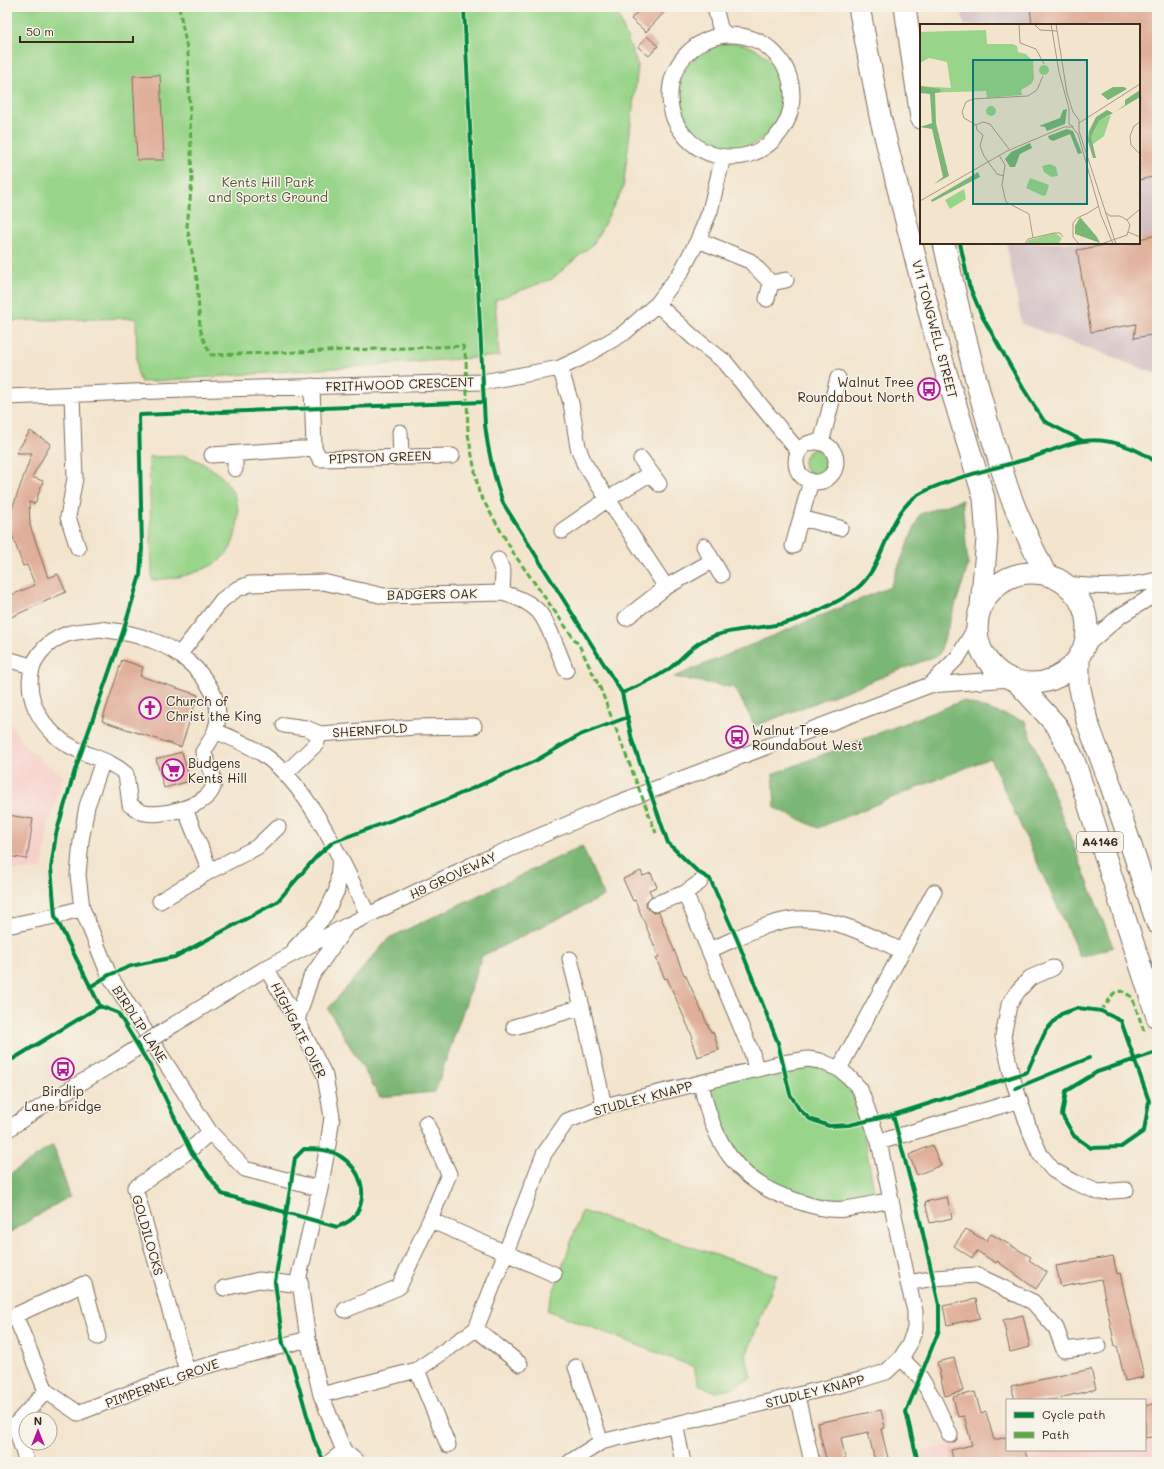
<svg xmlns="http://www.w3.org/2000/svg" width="1164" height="1469" viewBox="0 0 1164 1469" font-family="Mali,sans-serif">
  <rect width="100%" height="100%" fill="#f7f3e8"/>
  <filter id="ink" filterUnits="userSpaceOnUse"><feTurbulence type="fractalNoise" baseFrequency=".025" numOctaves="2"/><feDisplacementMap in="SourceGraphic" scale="8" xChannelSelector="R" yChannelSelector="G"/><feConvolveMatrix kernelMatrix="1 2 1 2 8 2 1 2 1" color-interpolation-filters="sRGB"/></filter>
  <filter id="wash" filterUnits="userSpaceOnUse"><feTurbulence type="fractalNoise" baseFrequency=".012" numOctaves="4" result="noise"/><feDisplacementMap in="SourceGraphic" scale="16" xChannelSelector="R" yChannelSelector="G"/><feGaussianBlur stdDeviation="0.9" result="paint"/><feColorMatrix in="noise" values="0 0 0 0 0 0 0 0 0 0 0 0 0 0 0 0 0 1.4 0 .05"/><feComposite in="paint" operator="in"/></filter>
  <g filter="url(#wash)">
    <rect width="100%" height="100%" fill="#f3e4cd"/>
    <path fill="#f7d0cb" d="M7,708L10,720L16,733L27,748L38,758L64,776L50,818L42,869L7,871Z
      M1157,1398V1462H922L920,1452L1007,1432V1450H1145V1400Z"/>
    <path fill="#d2bec2" d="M961,7H1157V374L1022,324L1006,243H1139V25H964Z"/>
    <path fill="#98d489" stroke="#6a7f54" d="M7,7H615L638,66L623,188L594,243L552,279L495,300L499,356L141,382L137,371L136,318L7,321Z
      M678 96a53 53 0 1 1 106 0a53 53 0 1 1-106 0Z
      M804 462a13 13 0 1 1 26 0a13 13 0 1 1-26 0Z
      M186,456C219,468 246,491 236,531C234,540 231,551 223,557C206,573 174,579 152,580L149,457Z
      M795,1066L820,1067L839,1077L853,1094L864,1136L874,1190L858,1197L827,1200L796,1194L767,1182L741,1162L714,1118L709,1084Z
      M582,1211L777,1275L746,1356L751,1378L729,1389L716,1392L698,1384L694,1367L547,1310Z"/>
    <path fill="#7ab675" stroke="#5a704a" d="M962,500L968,566L939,655L755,726L735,688L674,677L890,587L920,514Z
      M962,701L1025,721L1113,947L1080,957L990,758L818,828L775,808L773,774Z
      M582,846L604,896L482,956L435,1092L380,1097L328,1009L389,938Z
      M53,1145L70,1196L7,1234V1176Z"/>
    <g id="blocks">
      <path fill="#e0af9a" d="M642,7H669L646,32L631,19Z
        M1030,7H1157V176L1139,180V25H1032Z
        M647,36L658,46L649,56L638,47Z
        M160,75L164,160H137L133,76Z
        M1157,235V334L1134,338L1136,324L1091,332L1077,250L1116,243H1139V239Z
        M30,431L51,444L32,477L43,481L35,504L29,502L30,525L48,578L58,574L66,592L7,619V597L35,585L27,565L23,566L12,534H11L10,509H12L32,453H16Z
        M122,660L143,667L140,676L198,695L181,747L102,721Z
        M182,752L190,781L164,788L156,759Z
        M7,815L33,819L27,859L7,856Z
        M641,871L643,876L651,873L657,887L649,890L652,896L646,902L647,907L653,913L659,912L684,975L685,974L711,1032H713L719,1050L697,1057L691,1039L693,1038L667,978L665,979L656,958L659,957L635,900L633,901L623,879Z
        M932,1145L941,1165L917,1175L909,1155Z
        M947,1197L952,1218L930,1223L925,1202Z
        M966,1229L986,1241L991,1234L1031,1257L1029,1260L1047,1272L1036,1289L997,1261L996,1263L977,1251L972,1258L954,1246Z
        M1113,1256L1117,1274L1120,1273L1144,1377L1125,1381L1117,1346H1115L1101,1279L1061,1287L1056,1266Z
        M976,1299L980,1318L947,1325L943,1306Z
        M1023,1315L1030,1347L1010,1352L1003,1320Z
        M954,1358L963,1391L945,1396L937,1362Z
        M1091,1369L1096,1389L1052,1400H1015L1011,1386Z
        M975,1392L981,1414L986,1412L994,1440L1007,1437V1450H1025L1028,1462H954L951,1450L972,1445L964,1416L958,1417L953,1397Z
        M1157,1403V1436L1145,1438V1406Z
        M881,1410L885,1428L881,1429L888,1458L875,1461L868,1432L841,1438L846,1462H827L817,1423Z"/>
    </g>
  </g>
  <g filter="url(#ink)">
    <use href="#blocks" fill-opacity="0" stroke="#7b6b5b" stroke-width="1"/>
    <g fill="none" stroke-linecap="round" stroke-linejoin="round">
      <g stroke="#7b6b5b" stroke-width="17">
        <path id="minor" d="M715,7L720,28L726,35
          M670 96a61 61 0 1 1 122 0a61 61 0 1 1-122 0Z
          M698,240L750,261L771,283
          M771,283L786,280
          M767,299L771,283
          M657,304L694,338L725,362L799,452
          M560,368L571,403L578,447L584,463L666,587
          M312,386L314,448
          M72,395L75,478L68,517L78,548
          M7,397L183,390L483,382L560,368L581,358L624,333L657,304L681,272L698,240L710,211L723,157
          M400,432L401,456
          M796 462a20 20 0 1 1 40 0a20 20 0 1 1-40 0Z
          M821,443L838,378
          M212,455L314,448L320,459L452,456
          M235,455V469
          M641,459L659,484
          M801,518L840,528
          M562,531L608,499L651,473
          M704,546L721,575
          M793,546L811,481
          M498,560L503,572L502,593
          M1065,584C1097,588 1126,588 1157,580
          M626,618L666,587L712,561
          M100,629C118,631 135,634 151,640C185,651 230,692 215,731C212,739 207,746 203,752C207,763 216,776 213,787C207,807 158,818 141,812C137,810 134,807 130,805L126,774C106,756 77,756 55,735C21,704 19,652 67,634C77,631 90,631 100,629Z
          M1084,647L1120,616L1157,593
          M179,655L222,600L237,589L250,584L323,582L384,596L502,593C514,596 529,602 538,611C548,621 560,657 566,670
          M7,659L31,666
          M930,685L958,657L976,627
          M284,725L306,728L320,734
          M215,731C232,738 250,745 264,755C311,788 343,864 368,915
          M103,761L87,806L81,841L78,875L82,908L109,975L210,1132L245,1169L320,1189
          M286,773L316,744L320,734L416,727L474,726
          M210,871L257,847L278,827
          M685,893L752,1053L756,1069
          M160,901L210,871L185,809
          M655,904L685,893L700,882
          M7,926L55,916L82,908
          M295,948L324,917L337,890L340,857
          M710,950C736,939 766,922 794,919C833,916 868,935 902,951
          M570,959L582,1007
          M266,968L297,1020L325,1076L332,1117L328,1145L320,1189L299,1276L308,1339L321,1395L344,1451L357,1462
          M1053,968L1030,978L1018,991L1009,1005L1003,1037L1012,1077L1030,1131L1040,1154L1053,1170L1074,1182L1098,1192L1126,1190
          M297,1020L311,977L346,927
          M175,1024L266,968L348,925L472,865L615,804L930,685L1010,679
          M514,1027L582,1007L604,1106
          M839,1069L934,892
          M701,1083C713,1142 736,1183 797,1201C811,1206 831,1211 845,1209C860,1207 876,1203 891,1200
          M7,1130L39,1108L112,1064
          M879,1142L1020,1100
          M430,1220L554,1274
          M908,1283L934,1278L976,1275L1033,1302L1056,1328L1064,1350L1098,1346
          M224,1288L259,1280L301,1285
          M345,1310L399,1287L430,1220L449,1174L426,1123
          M15,1315L46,1391L78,1413L187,1371L308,1339
          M7,1319L84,1284L98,1337
          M476,1329L520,1364
          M901,1358L920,1377L933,1398L950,1435
          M576,1367L601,1442
          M417,1370L448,1445
          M187,1371L135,1188L190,1150L210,1132
          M321,1395L417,1370L476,1329L544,1154L567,1121L604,1106L783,1063L808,1059L820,1061L839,1069L848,1076L860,1089L879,1142L908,1283L915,1311V1329L909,1345L901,1358L886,1372L860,1380L601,1442L570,1462
          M797,1396L812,1462
          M675,1424L683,1462
          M25,1457L15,1425L46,1391
          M330,1462L344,1451"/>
      </g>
      <g stroke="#7b6b5b" stroke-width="23">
        <path id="highway" d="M859,7L880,116L905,217L936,339L984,498L987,539L981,606
          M905,7L921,118
          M944,243C962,325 981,407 1007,486C1017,517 1032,546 1046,575
          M977 628a55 55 0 1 1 110 0a55 55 0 1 1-110 0Z
          M1079,657V684L1087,721L1111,786L1157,923
          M1016,681L1057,726L1074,760L1157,1017"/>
      </g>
      <use href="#minor" stroke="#fff" stroke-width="15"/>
      <use href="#highway" stroke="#fff" stroke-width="21"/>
      <g stroke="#7b6b5b" stroke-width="17" stroke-linecap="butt">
        <path id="minor-bridge" d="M112,1064L175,1024"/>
      </g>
      <use href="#minor-bridge" stroke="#fff" stroke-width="15"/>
      <path stroke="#55ab43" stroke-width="3" stroke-dasharray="6 3" stroke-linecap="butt" d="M179,7L188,54L192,182L187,226L197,279L200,328L204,341L211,355L463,346L466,359L468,434L479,493L514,554L580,647L601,690L656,833
        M1101,1011L1114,993L1122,991L1132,997L1144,1031"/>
      <g stroke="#f7f3e8" stroke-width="6">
        <path id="cycleway" d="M464,7L485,425C488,452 494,477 503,503L622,693L632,740L668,843L698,872L710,879L737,939L778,1043L790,1094L799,1109L810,1119L829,1126L849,1125L893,1115L1012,1077L1027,1072L1046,1030L1061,1014L1078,1008L1101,1011L1121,1021L1149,1101L1144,1131L1121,1147L1091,1148L1074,1136L1062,1115L1066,1091L1097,1072L1157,1052
          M960,243L969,285L982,316L1023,388L1044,421L1083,441
          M622,693C639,686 655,679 670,668C681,660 691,646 704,640C727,629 755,629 781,624C801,620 838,603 855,590C883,569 884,527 909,502C927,483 993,469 1020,461C1040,456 1063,444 1083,441C1108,437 1138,448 1157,463
          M90,987L109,975L131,966L175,957L277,902L316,857L333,842L446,800L535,761L580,735L628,717
          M7,1060L13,1059L100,1006
          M1016,1088L1089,1058
          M893,1115L915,1198L939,1305V1330L906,1412L918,1462
          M324,1462L314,1440L293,1366L283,1344L275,1282L295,1158L304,1149C316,1149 329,1149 340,1156C362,1170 370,1197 353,1218C349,1222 342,1225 337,1227L222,1194L190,1150L150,1066L118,1013L100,1006L55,916L51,868L56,834L74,773L123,632L140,575L142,548L139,415L484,402"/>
      </g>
      <use href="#cycleway" stroke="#00873e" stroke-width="4"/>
    </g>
  </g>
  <defs>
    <g id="bus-ring" transform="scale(1.15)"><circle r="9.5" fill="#f7f3e8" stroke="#b5179e" stroke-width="1.5"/><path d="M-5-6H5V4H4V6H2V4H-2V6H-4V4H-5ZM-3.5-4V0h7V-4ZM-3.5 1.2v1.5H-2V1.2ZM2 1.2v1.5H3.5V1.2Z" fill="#b5179e"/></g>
    <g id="church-ring" transform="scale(1.15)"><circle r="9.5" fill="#f7f3e8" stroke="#b5179e" stroke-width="1.5"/><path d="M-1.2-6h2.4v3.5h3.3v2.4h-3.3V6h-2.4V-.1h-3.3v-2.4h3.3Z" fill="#b5179e"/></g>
    <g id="supermarket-ring" transform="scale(1.15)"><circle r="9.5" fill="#f7f3e8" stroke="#b5179e" stroke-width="1.5"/><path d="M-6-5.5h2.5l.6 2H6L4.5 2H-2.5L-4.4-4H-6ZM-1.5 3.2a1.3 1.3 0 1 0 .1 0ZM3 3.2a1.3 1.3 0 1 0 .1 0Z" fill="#b5179e"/></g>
  </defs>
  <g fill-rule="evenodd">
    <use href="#bus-ring" x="929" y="389"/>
    <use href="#church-ring" x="150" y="708"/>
    <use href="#bus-ring" x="737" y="737"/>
    <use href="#supermarket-ring" x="173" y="770"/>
    <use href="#bus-ring" x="63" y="1069"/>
  </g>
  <g text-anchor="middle" stroke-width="3" stroke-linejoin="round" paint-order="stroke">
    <rect fill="#f7f3e8" stroke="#73665b" stroke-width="1" x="1077" y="832" width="46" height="20" rx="3"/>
    <g font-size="12" font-weight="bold" fill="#3b2a1e">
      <text x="1100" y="846">A4146</text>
    </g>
    <g font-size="13" fill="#525439" stroke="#f7f3e8">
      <text x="268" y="187">Kents Hill Park<tspan x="268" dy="15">and Sports Ground</tspan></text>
    </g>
    <g font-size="13" fill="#3b2a1e" stroke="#f7f3e8">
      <text transform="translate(935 329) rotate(75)" y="5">V11 TONGWELL STREET</text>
      <text transform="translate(400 384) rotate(-2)" y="5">FRITHWOOD CRESCENT</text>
      <text transform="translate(380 457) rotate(-2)" y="5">PIPSTON GREEN</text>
      <text transform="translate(432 594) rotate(-1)" y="5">BADGERS OAK</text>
      <text transform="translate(370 730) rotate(-4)" y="5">SHERNFOLD</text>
      <text transform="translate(453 875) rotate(-25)" y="5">H9 GROVEWAY</text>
      <text transform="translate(140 1024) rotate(57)" y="5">BIRDLIP LANE</text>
      <text transform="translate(299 1030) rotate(63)" y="5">HIGHGATE OVER</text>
      <text transform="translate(643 1098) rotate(-15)" y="5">STUDLEY KNAPP</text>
      <text transform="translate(148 1235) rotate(74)" y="5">GOLDILOCKS</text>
      <text transform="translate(162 1383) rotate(-20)" y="5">PIMPERNEL GROVE</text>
      <text transform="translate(815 1391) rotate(-14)" y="5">STUDLEY KNAPP</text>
    </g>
    <g font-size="13" fill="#3b2a1e" stroke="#f7f3e8" text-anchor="start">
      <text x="914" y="387" text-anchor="end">Walnut Tree<tspan x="914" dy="15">Roundabout North</tspan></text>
      <text x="166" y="706">Church of<tspan x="166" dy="15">Christ the King</tspan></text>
      <text x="752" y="735">Walnut Tree<tspan x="752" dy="15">Roundabout West</tspan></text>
      <text x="188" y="768">Budgens<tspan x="188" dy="15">Kents Hill</tspan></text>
      <text x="63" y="1096" text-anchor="middle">Birdlip<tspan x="63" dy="15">Lane bridge</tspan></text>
    </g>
  </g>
  <g transform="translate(920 24)">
    <rect width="220" height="220" fill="#f3e4cd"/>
    <path d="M66,6L67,20H93L97,22L98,28L106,30L113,37L114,55L111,60L101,66L102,71L67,74L66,67L0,69V62L31,64L27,38L9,34L0,39V8ZM119 46a5 5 0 1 1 10 0a5 5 0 1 1-10 0ZM66 87a5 5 0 1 1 10 0a5 5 0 1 1-10 0ZM191,91L184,112L172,121L171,113L179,97ZM130,140L136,143L138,152L131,153L124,148L122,142ZM110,154L129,161L126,171L123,172L106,164ZM44,165L46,175L30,185L25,176ZM135,209L142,214L139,219L106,220L109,216Z" fill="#98d489"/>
    <path d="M0,62L20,65L21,68L15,69L16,99L29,152L14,160L23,153L12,105L0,103L12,99L10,70L0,69ZM193,63H204L207,65L188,76L181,70ZM220,66V73L195,88L205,81V76ZM147,85L145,100L127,107L125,103L119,102L140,94L143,86ZM187,86L193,89L179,97L171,113L176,134H173L168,117L169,107L176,93ZM147,105L153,107L162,129L158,130L150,110L133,117L129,115L128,112ZM110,119L112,124L100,130L95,143H90L85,135L91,128ZM58,148L60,153L12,178L11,176ZM160,193L177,213L180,219L155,210V202Z" fill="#7ab675"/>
    <path fill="none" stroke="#a99a87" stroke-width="1" d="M99,0L100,19L116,25L124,40M114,0L120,6L137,7M131,0L139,48L149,85V100L154,103M136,0L147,69L153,88L159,96V107L196,220M220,98L214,102L210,112L211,121L220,130M159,99L220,60M56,101L44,94L42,88L46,78L53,75L108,72L117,66L123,52M56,101L57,106L63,111L60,122L64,132L77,150L84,152M56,101L63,98L70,100L89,125M152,103L158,110L181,191L193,220M79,131L85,141L82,161L86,178L109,190L113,214M0,177L87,127L144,103H152M185,188L190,192H200L207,196M168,189L179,182M208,208L220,213M105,220L108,215L134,209H140L143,213M159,220L153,213V199L157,194L168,189M181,220L207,211L210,201L207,196L220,185"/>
    <path fill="#0f766e" fill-opacity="0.15" stroke="#0f766e" stroke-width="2" d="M53,36H167V180H53Z"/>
    <rect width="220" height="220" fill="none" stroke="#3b2a1e" stroke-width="2"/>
  </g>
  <rect width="1164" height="1469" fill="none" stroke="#f7f3e8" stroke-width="24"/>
  <rect x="1006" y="1399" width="140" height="52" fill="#f7f3e8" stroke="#aca397"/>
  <rect x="1014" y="1412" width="20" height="6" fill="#00873e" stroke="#aca397"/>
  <text x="1042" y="1419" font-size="12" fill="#3b2a1e">Cycle path</text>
  <rect x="1014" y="1432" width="20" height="6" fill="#55ab43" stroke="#aca397"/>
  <text x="1042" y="1439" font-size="12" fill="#3b2a1e">Path</text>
  <g transform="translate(38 1431)"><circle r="19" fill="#f7f3e8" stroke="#aca397"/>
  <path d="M0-3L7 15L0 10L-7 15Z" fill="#b5179e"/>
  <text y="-6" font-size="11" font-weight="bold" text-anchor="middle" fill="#3b2a1e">N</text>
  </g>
  <path d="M20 36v6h113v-6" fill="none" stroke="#3b2a1e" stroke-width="2"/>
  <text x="26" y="36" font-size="12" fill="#3b2a1e" stroke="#f7f3e8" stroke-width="3" paint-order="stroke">50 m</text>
</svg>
